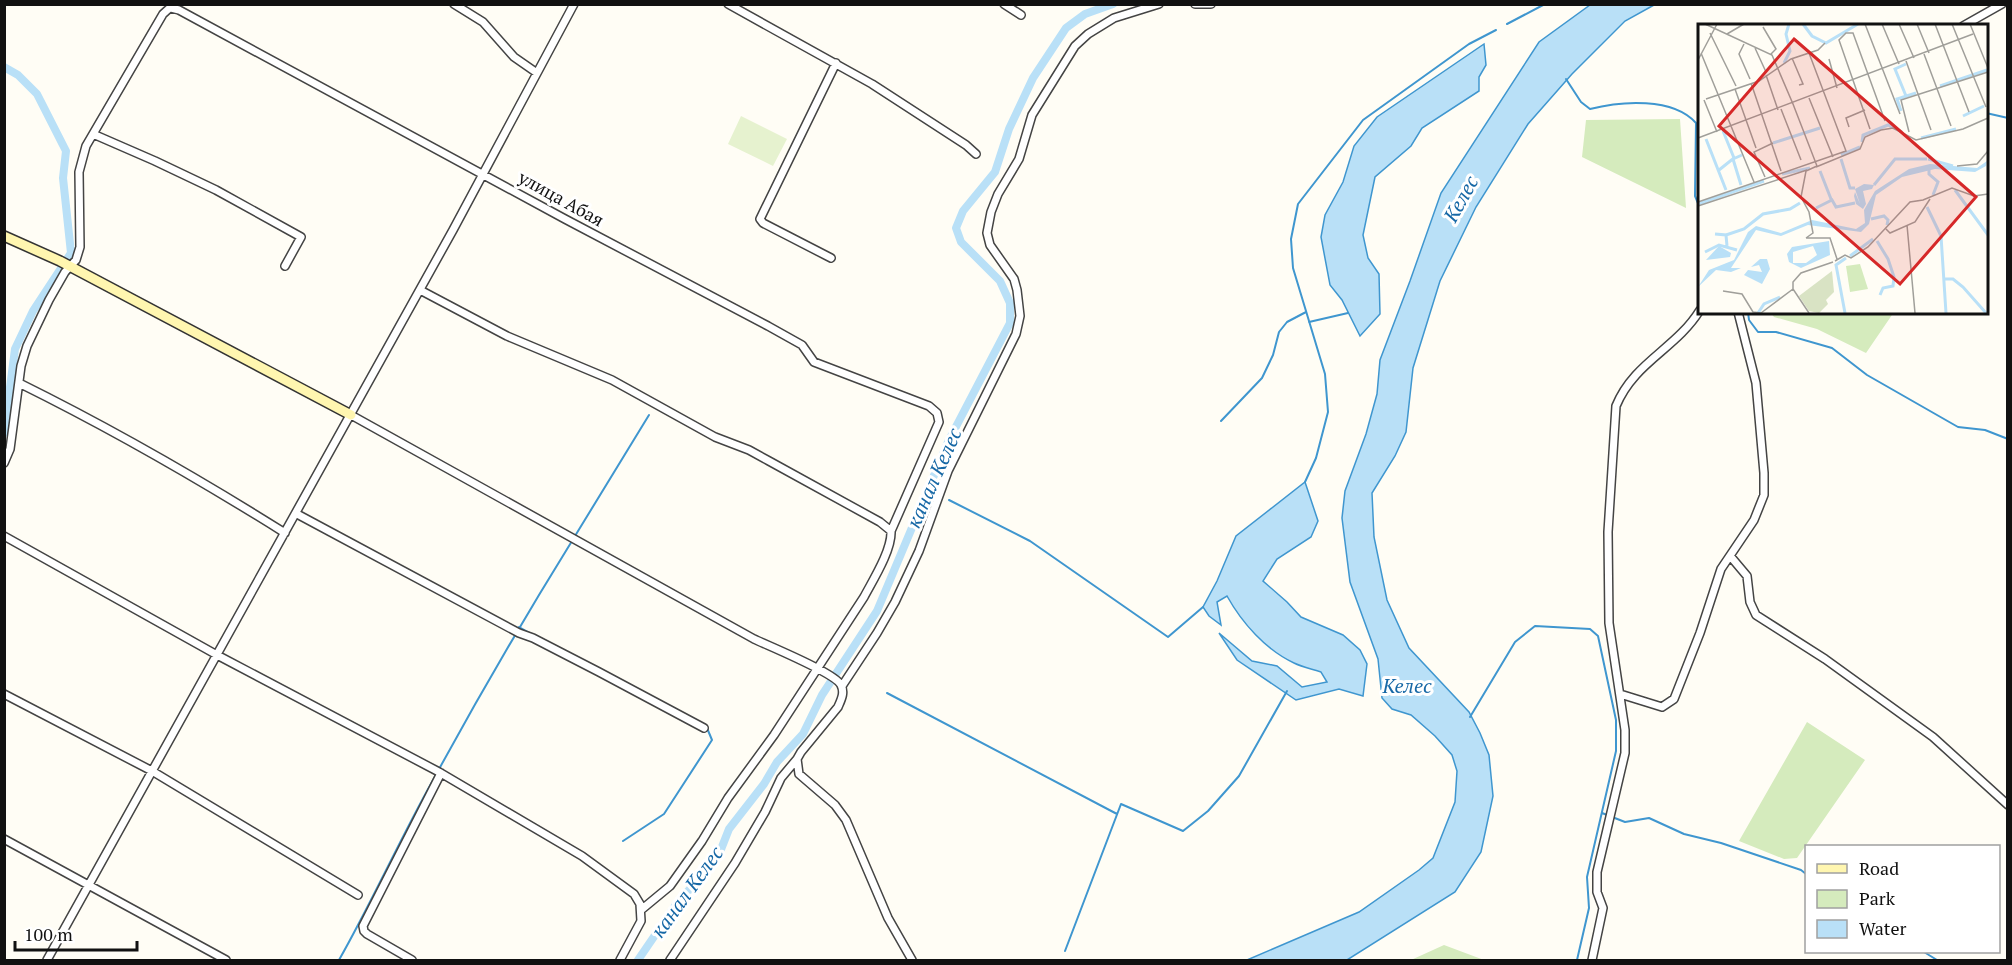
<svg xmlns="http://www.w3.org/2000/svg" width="2012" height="965" viewBox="0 0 2012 965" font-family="'PT Serif',serif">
  <rect width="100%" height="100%" fill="#fffdf5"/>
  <path fill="#d5ebbd" d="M1680,119L1686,208L1582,157L1586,120Z
    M1770,312H1894L1866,353L1817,329L1774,317Z
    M1807,722L1865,760L1797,858L1784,859L1739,841Z
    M1444,945L1484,960H1411Z"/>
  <path fill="#e6f2cf" d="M741,116L787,139L773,166L728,144Z"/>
  <path fill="#b9e0f7" stroke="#3f96cf" stroke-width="1.5" d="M1590,5H1654L1625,21L1572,74L1528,124L1476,207L1440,281L1413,368L1406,432L1395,456L1372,493L1374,537L1387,600L1409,648L1469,712L1480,733L1489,755L1493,796L1481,852L1455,892L1347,960H1247L1359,912L1419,870L1433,858L1455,802L1457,771L1452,755L1435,736L1411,715L1392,709L1382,698L1378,659L1350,582L1342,518L1345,491L1366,434L1377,394L1380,360L1410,281L1441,193L1539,42Z
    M1484,44L1486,65L1479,77V91L1422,128L1411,146L1375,177L1363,235L1368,258L1379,274L1380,314L1360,336L1342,300L1330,285L1321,237L1325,215L1343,182L1354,146L1377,117Z
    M1305,482L1318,521L1311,537L1277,559L1263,581L1287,602L1301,617L1343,635L1360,650L1367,664L1363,696L1339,689L1296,700L1237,660L1219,633L1252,661L1277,666L1302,687L1327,682L1321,672C1312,669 1302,667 1294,663C1266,650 1242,623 1227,596L1217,602L1221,625L1209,616L1203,607L1217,581L1236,536Z"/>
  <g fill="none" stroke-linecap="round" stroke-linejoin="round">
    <path stroke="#3f96cf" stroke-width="2" d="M1507,24L1545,4
      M1566,79L1581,102L1590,109C1621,101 1673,97 1696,123L1695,196L1700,208
      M1986,113L2008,118
      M1748,312L1749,320L1758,332H1776L1832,348L1867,375L1958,427L1985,430L2008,439
      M1309,322L1348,313
      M1221,421L1262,378L1273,355L1279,332L1287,322L1306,312
      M1305,482L1316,458L1328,412L1325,374L1293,268L1291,239L1298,204L1363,120L1469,44L1496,30
      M949,500L1030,541L1168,637L1203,607
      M575,536L649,415
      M519,627L535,636
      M887,693L1117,814
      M1470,717L1515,642L1535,626L1590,629L1598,636L1616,720V751L1587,877L1589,908L1577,960
      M1602,813L1625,822L1649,818L1684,834L1721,843L1801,870L1806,874
      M623,841L664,814L712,740L707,728
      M1065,951L1121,804L1183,831L1208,811L1239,776L1287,691
      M1924,952L1937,960
      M339,960C372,902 399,841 432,782C476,701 523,620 572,541"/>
    <path stroke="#b9e0f7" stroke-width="8" d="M4,67L18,75L37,94L66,151L63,178L71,253L33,311L15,349L4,433
      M638,960L675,906L718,857L729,829L764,784L777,762L803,734L822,695L877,611L948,442L1010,323V303L1000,281L961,242L956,228L963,211L995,172L1009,129L1033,78L1066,28L1085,14L1113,4"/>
    <g stroke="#444" stroke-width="10">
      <path id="minor" d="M454,4L483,22L514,57L537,73
        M728,4L872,84L966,145L976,154
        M1004,4L1021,15
        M1195,4H1211
        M171,8L179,10L565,219L768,326L802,345L814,362L929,406L937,413L939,422L891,531C892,550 873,580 864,597L774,735L728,798L702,841L670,886L641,910
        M1963,26L2002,4
        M93,134L155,161L216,190L301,237L285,266
        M831,258L763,223L760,219L836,63
        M420,290L507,336L612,380L715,437L749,450L769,461L880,522L891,531
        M19,383C110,428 199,479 285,533
        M351,415L754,639C771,647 835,673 841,685C845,693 841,700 838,707L801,752L797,759L799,774L835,805L846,820L888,918L912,960
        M4,463L10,449L21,366L27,346L49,300L65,272L76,260L80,247L79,172L86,146L163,14L173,5
        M297,514L519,633L533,638L599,672L704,728
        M4,536L217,655L439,772L582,856L634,894L640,904L641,921L620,960
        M1731,557L1747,576L1750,602L1756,615L1825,659L1933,737L2008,805
        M842,686L877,633L895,602L919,551L948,471L1016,334L1020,316L1017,290L1014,279L990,245L987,233L991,212L998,194L1019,159L1032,115L1075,46L1088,34L1114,18L1159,4
        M4,694L152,771L358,895
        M1620,694L1662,707L1674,699L1700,633L1721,569L1754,520L1764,495V473L1756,383L1738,312
        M4,839L226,960
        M47,960L453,230L574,4
        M412,960L367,934L364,931L363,926L441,773
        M670,960L735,863L765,812L781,778L797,759
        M1592,960L1603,908L1597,892V872L1625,753V730L1609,623L1608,532L1616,406C1634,362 1676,349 1700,310"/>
    </g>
    <g stroke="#333" stroke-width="12">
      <path id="secondary" d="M4,236L60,261L351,415"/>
    </g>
    <use href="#minor" stroke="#fff" stroke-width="7"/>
    <use href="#secondary" stroke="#fff6b0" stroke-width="9"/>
  </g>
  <g text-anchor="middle" stroke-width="6" stroke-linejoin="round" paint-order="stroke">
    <g font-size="18" fill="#111" stroke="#fff">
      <text transform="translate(561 199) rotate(29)" y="6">улица Абая</text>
    </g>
    <g font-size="20" font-style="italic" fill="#1768a6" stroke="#fff">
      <text transform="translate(1461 199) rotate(-61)" y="7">Келес</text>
      <text transform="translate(934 478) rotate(-66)" y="7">канал Келес</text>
      <text x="1407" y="693">Келес</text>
      <text transform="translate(687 892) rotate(-54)" y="7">канал Келес</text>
    </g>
  </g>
  <g transform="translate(1698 24)">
    <rect width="290" height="290" fill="#fffdf5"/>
    <path d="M162,240L170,265L152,268L148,242Z" fill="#d5ebbd"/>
    <path d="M134,247L136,268L128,276L130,280L121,289L111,287L101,272Z" fill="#d9e3c4"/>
    <path d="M289,137L288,142L277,148L237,145L204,153L178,171L171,200L163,208L110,201L83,212L58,206L33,244H43L33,248L18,246L0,263L11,246L36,236L50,208L58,202L83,209L114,196L158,205L167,199L166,186L177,167L211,145L232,140L279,144ZM166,160L176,161L174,165L165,167L168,180L165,185L158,180L156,172L157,168L162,180L157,165ZM131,217L132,231L103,244L91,238L89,230L94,223ZM115,222L119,231L108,239H95V228ZM21,222L33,229L32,233L8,236ZM62,235H69L72,245L64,260L46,251L50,246L64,248L61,241L53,243Z" fill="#b9e0f7" fill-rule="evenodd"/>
    <path fill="none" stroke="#b9e0f7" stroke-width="3" d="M105,0L114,12L128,19L160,0M86,39L92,27L88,10L91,0M242,62L289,46M208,72L197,45L208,40M203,87L199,75L218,69M265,92L286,82M223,114L258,105M8,115L28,166M164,118L165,111L190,101L204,108M75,119L122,104M143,131L162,123M143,135L152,164H157M230,135L255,142M231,144V150L240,158L235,171M21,146L36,134L25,107M122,147L133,175M84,150L112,144M43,161L35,135L44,131M176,161L197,135H229M257,166L290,211M0,180L66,157M229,183L243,212L248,289M118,184L134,176L138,183L157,179M173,195L186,192L190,196L189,201M17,210L28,211L29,222M28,211L46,205L65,190L92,185L102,179M179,217L190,235L196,253L195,262L185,264L182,271M7,228L21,221L39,226M152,232L175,215M247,255H255L265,263L288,289M60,289L66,280L82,273M147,289L138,241L148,234"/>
    <path fill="none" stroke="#a09f9a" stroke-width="1.5" d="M7,0L74,31L95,80M167,0L202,90M184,0L201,40M201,0L216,34M219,0L231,29M237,0L271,88M254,0L288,83M272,0L290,44M65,3L78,25L73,30M12,9L38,62M29,10L46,0M46,20L41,30L52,55M57,24L68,48M3,29L56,158M226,30L253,102M94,34L105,60L101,61M131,35L139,64M0,36L19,0M208,37L233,106M68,51L80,86M53,59L83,147M37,65L58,124M111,74L135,133M8,75L61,57L93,35L120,26L127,19M6,76L19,108M95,80L119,142L108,147L103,173L111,188L115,209L108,214M83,85L103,136M151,103L148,94L167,86M172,105L141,16L148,9H155L187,97M211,108L203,76L290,48M0,114L275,10M259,142L279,140L290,127M118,143L162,125L167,113L183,106L195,104L218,116L265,105L290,94M67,153L56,128L75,119M0,178L148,127L111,29M0,182L109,146M209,201L217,289M188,205L192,209L217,198L232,175M108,214H132L139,235M137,237L147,231L153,234L170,223L212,178L225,176L254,164L276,172L290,170M25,267L44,270L55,288L63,289M63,289L95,265M111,289L95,265V258L103,249L135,238"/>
    <path fill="#d62828" fill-opacity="0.15" stroke="#d62828" stroke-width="3" d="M96,15L278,173L202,260L21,102Z"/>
    <rect width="290" height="290" fill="none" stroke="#111" stroke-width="3"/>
  </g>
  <rect width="2012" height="965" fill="none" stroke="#111111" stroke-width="12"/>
  <rect x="1805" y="845" width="195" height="108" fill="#ffffff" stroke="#a0a0a0" stroke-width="1.5"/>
  <rect x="1817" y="864" width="30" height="9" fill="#fff6b0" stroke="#a0a0a0" stroke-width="1.5"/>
  <text x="1859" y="875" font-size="18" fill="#111111">Road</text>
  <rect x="1817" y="890" width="30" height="18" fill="#d5ebbd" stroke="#a0a0a0" stroke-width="1.5"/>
  <text x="1859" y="905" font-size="18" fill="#111111">Park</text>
  <rect x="1817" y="920" width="30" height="18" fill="#b9e0f7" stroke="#a0a0a0" stroke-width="1.5"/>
  <text x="1859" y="935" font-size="18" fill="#111111">Water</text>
  <path d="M15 941v9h122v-9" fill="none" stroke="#111111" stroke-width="3"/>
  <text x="24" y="941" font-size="18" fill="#111111" stroke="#ffffff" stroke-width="4.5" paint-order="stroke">100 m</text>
</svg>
